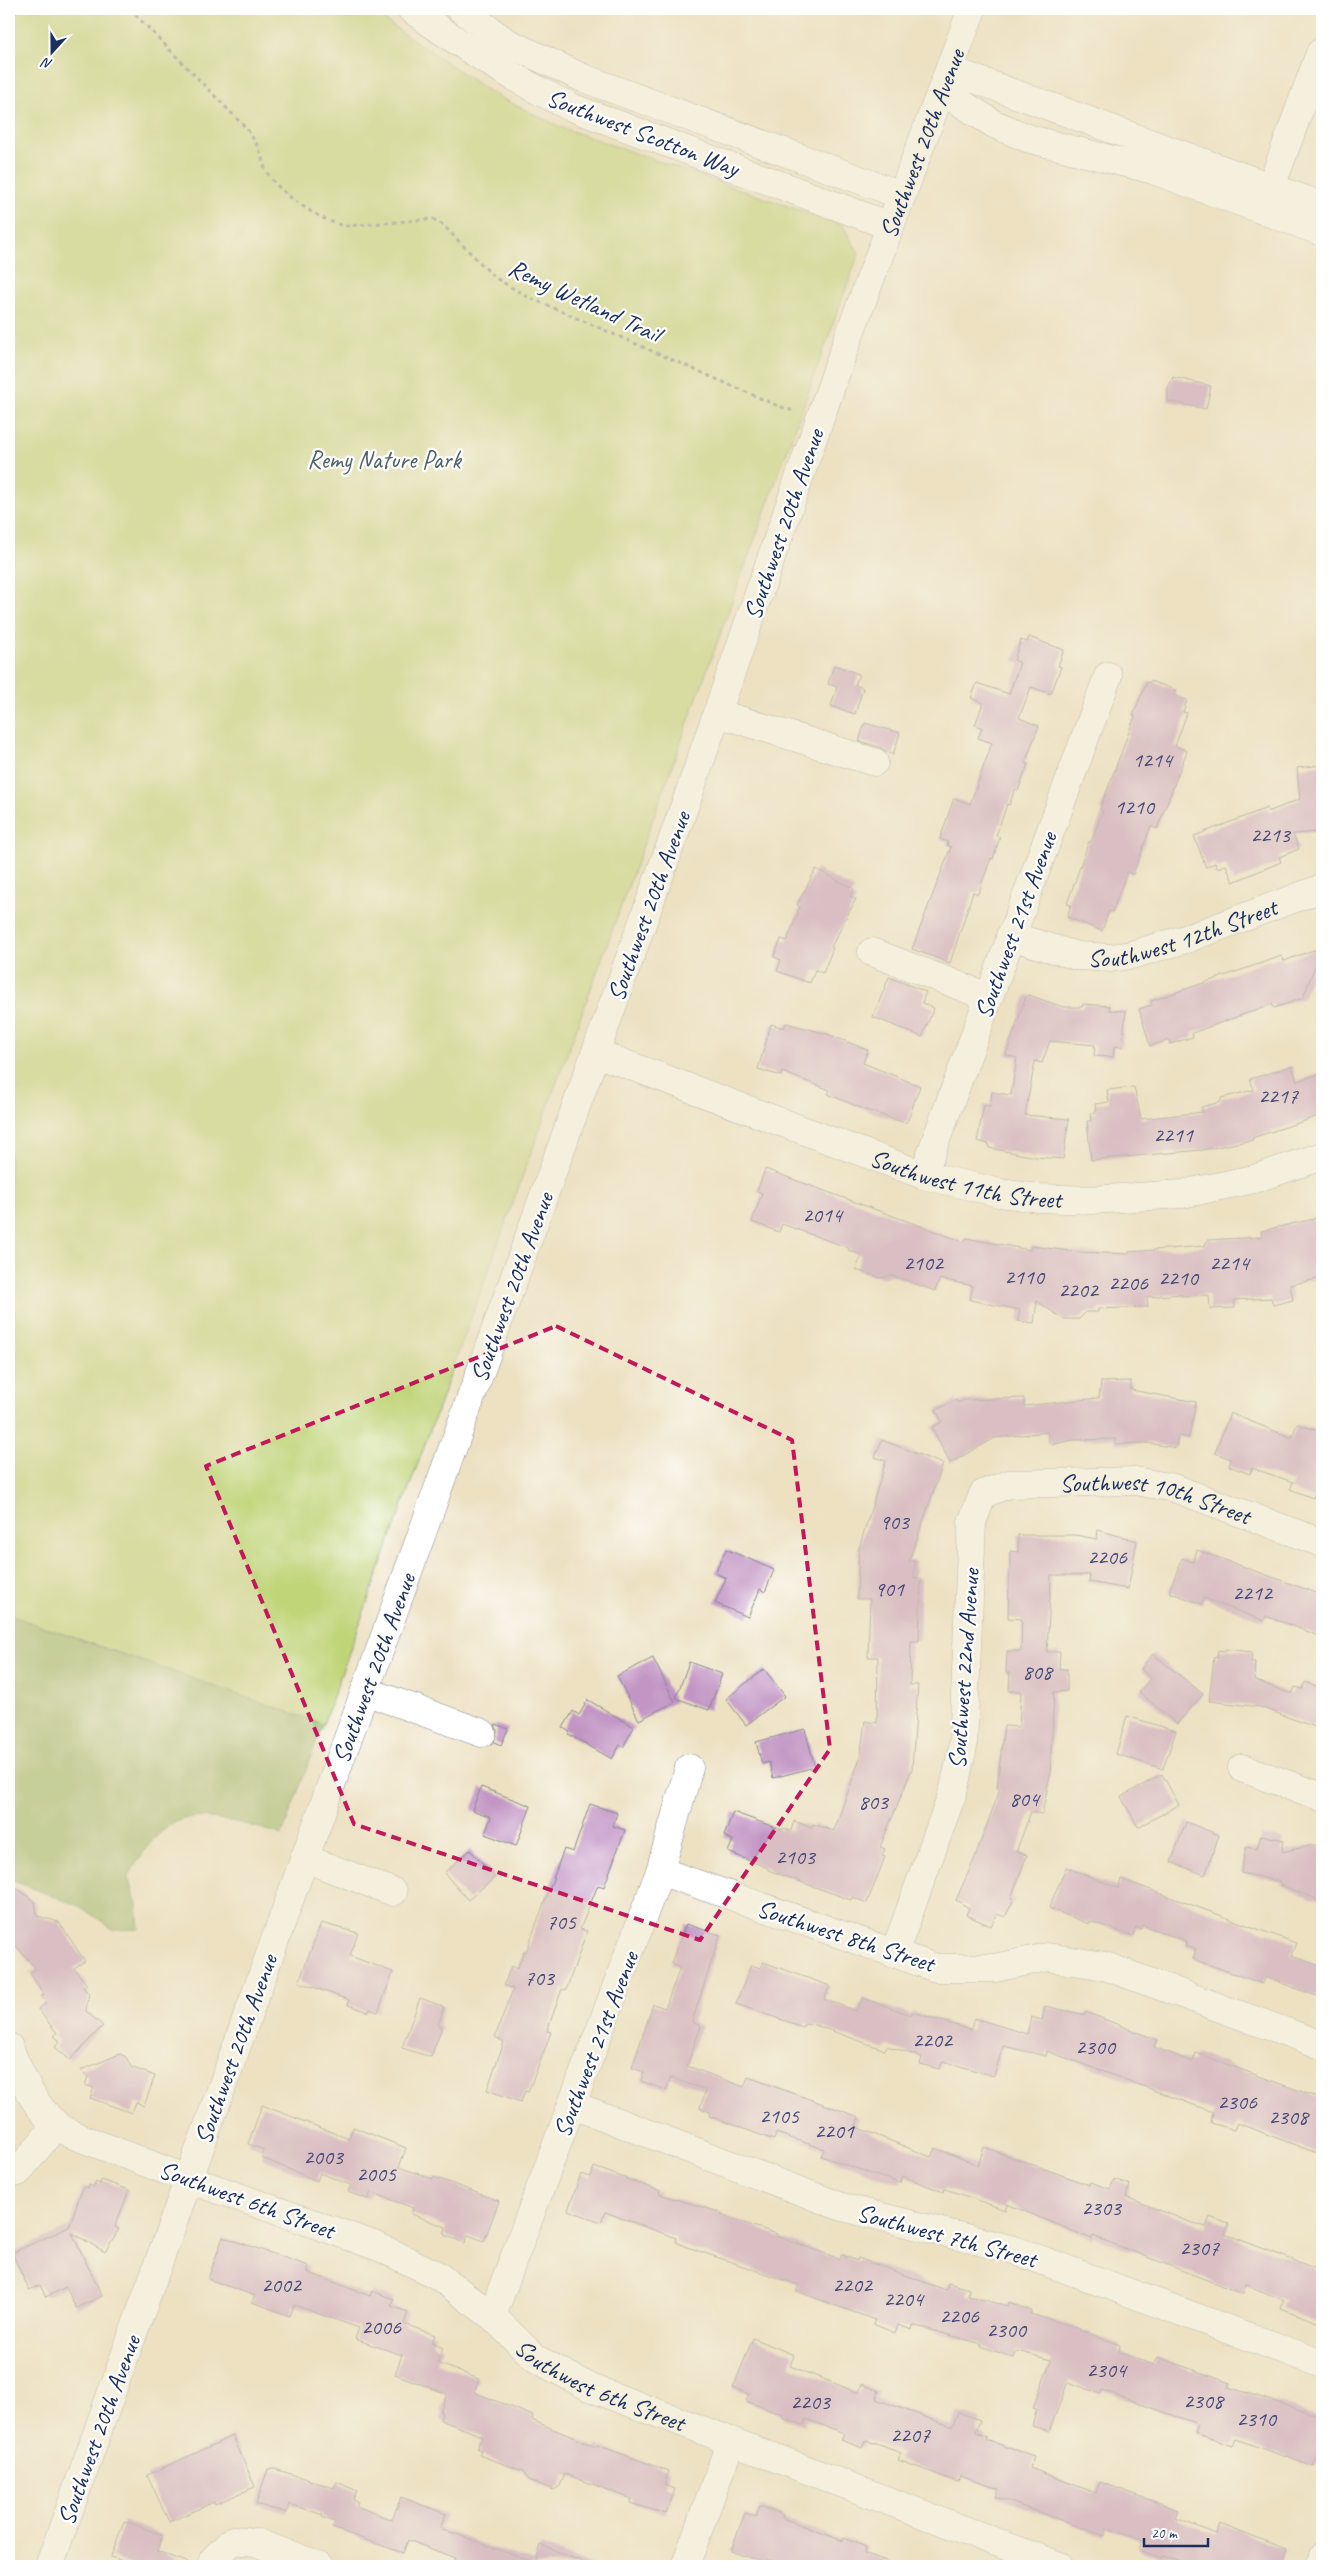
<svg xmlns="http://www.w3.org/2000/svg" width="1331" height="2575" viewBox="0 0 1331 2575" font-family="Caveat,sans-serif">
  <rect width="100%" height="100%" fill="#fff"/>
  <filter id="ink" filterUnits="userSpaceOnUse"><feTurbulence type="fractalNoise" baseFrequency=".02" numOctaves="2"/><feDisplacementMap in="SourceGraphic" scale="10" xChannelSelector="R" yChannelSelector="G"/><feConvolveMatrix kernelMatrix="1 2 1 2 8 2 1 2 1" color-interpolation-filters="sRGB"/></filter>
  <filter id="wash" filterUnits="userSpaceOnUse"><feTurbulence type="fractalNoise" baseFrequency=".0096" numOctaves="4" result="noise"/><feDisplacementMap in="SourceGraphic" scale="20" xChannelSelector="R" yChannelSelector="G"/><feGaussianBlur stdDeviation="1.12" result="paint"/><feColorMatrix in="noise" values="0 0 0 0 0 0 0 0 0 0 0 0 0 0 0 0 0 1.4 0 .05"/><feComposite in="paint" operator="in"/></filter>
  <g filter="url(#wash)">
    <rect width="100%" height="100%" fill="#ede1c2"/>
    <path fill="#c0d478" stroke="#6e826b" d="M9,9H368L493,94L560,127L842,225L859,253L323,1724L9,1615Z"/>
    <path fill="#98b668" stroke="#5a7263" d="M9,1615L323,1724L282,1835C259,1827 198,1809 176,1822C153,1834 140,1856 128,1878L137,1904L139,1929L114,1930L81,1907L9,1879Z"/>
    <g id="blocks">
      <path fill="#c295c4" d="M1173,377L1211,386L1206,409L1168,401V388Z
        M1029,637L1064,650L1058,666L1061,667L1051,694L1031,687L1019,718L1039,726L1025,763L1028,764L1018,791L1015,789L1009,805L1007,804L996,836L1000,837L993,859L991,858L978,894L973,892L950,963L912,949L951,847L947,845L948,842L940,839L954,798L970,804L992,743L978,738L982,728L975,725L983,703L971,698L977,683L1009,694L1020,663L1014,660L1021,640L1027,642Z
        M834,665L859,674L855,685L863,688L855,714L831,706L837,687L828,684Z
        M1150,681L1176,690L1174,695L1187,700L1183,712L1187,713L1175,746L1187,751L1157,829L1151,826L1133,874L1127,872L1112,912L1109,911L1102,931L1067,917L1071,905L1067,904L1089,841L1091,842L1103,811L1100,809L1135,716L1133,715L1147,682L1149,683Z
        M865,723L900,733L893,755L879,747L859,741Z
        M1322,765V820H1318L1319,832L1293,834L1299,849L1279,857L1281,862L1233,882L1226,865L1217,868L1215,863L1206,867L1194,836L1267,808L1268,812L1300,799L1297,768Z
        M816,869L854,889L850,896L856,899L831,947L833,948L823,973L815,970L810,983L777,971L781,960L774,957L781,939L787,941L800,907L797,905Z
        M1322,947L1303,998L1274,1008L1272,1004L1192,1033L1193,1037L1170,1044L1169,1040L1150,1046L1139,1009L1152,1005L1151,1001L1282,956L1284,961Z
        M889,977L926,992L922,1003L934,1008L922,1037L873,1017Z
        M1029,995L1063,1007H1082L1083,1004L1110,1006L1109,1010L1126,1011L1122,1047L1114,1046L1113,1057L1094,1056L1095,1045L1050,1041L1042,1063L1035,1061L1025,1115L1069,1119L1063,1159L1036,1157L989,1148V1144L977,1141L984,1105L990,1106L992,1092L1011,1095L1017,1058L1006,1055L1026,996Z
        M786,1023L827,1034L868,1050L863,1063L920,1086L908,1120L905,1123L866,1110L828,1094L830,1090L782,1072L781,1076L758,1069L771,1024L784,1028Z
        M1292,1066L1297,1081L1322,1073V1115L1252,1138L1253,1140L1232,1144L1202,1150L1091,1160L1087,1121H1091L1090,1113H1096L1095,1104L1109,1102L1107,1090L1134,1087L1141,1119L1203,1112L1201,1107L1221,1102V1098L1254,1090L1250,1079Z
        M765,1169L964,1242L966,1238L1030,1250L1031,1246L1078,1252L1129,1254V1252L1205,1246L1207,1240L1262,1237L1261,1231L1322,1217V1278L1290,1285L1293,1300L1273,1305L1271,1298L1234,1300L1235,1308L1210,1309L1209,1295L1181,1296V1294L1147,1297L1148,1307L1098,1309V1312H1086L1079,1319H1063L1037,1301L1034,1323L1018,1321L1020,1310L970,1300L973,1286L940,1279L935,1291L891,1275L881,1278L856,1270L861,1255L848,1250L849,1248L782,1224L779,1232L752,1222L762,1193L757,1191Z
        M1131,1381V1390L1196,1402L1189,1438L1178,1436L1176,1448L1148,1443L1116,1444V1439L1073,1440L1051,1445L1049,1443L1047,1432L995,1438L950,1463L932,1427L942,1422L936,1410L956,1400L958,1403L964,1400L1024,1398V1406L1099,1398L1101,1382Z
        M1230,1413L1292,1438L1297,1424L1322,1432V1472L1313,1498L1290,1489L1293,1482L1252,1468L1250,1474L1229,1466L1231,1459L1215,1453Z
        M882,1440L943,1464L909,1561H915L914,1578H921L919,1641H911L910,1685H918L912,1769L880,1847L885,1849L882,1856L885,1857L867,1903L852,1897L851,1900L768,1870V1868L728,1852L733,1840L724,1836L733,1812L782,1830L783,1828L791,1831L794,1821L812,1828L813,1824L834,1831L860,1758L865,1721L877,1723L878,1657H868L870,1599H857L859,1548L886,1461L875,1457Z
        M1098,1530L1137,1541L1128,1589L1089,1582L1090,1575H1051L1047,1652H1060L1059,1669H1067V1691L1054,1692L1050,1775L1042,1814L1031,1812L1016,1852L1027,1855L1011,1898L1014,1899L1005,1917L997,1914L991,1926L966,1915L969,1908L956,1900L974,1860L1000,1789L997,1788L1004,1726L1019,1727L1021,1691H1009L1010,1673H1006L1007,1651H1021L1022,1619L1008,1618L1010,1551L1018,1552V1535H1075L1097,1539Z
        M726,1549L774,1570L765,1592L760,1589L748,1617L715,1603L726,1578L715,1573Z
        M1197,1550L1322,1595V1637L1266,1616L1264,1621L1204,1598L1202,1604L1169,1592L1182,1558L1193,1562Z
        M1225,1649L1252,1652L1251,1662H1255L1254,1680L1292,1694L1295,1687L1303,1689L1305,1682L1322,1688V1708L1315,1727L1260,1707L1209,1701L1214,1657L1217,1658L1218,1650L1225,1651Z
        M1153,1654L1203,1694L1177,1724L1139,1692L1151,1678L1141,1669Z
        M653,1658L675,1702L639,1720L617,1676Z
        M689,1662L722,1674L709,1710L676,1698Z
        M764,1669L785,1696L746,1725L726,1699Z
        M588,1700L634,1727L623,1747L620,1745L612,1759L568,1734L570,1732L563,1728L573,1711L579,1715Z
        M1127,1716L1176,1731L1163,1769L1116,1754Z
        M495,1724L508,1729L501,1745L494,1742L497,1731Z
        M805,1729L815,1767L773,1778L769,1762L762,1764L756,1742Z
        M1162,1774L1179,1805L1138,1827L1121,1797Z
        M481,1787L531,1806L516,1846L485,1834L491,1817L472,1810Z
        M590,1804L617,1813L613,1826L625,1830L604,1887L598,1885L580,1929L587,1931L566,1990L562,1989L547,2031L551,2032L543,2054L528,2092L525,2091L521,2102L487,2090L504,2042L495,2037L513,1989L504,1985L511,1966L517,1969L524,1951L526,1952L564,1849L573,1852Z
        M1186,1822L1219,1835L1205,1875L1171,1862Z
        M1261,1835L1284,1840L1282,1852L1314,1845L1322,1848V1901L1280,1885L1281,1882L1241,1873L1246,1847L1257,1849Z
        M470,1850L495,1877L468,1900L444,1873Z
        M1066,1867L1118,1888L1121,1879L1296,1943L1291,1955L1322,1967V1998L1265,1977L1263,1984L1193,1959L1196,1949L1185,1946L1186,1941L1142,1925L1141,1929L1136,1927L1133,1936L1090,1921L1089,1924L1049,1908Z
        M18,1889L35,1902L37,1916L59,1922L85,1961L74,1968L87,1985L83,1987L89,1994L86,2011L103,2026L70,2060L55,2047L60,2041L54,2036L57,2033L38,2009L46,2003L41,1997L44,1995L30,1973L36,1969L9,1938V1893Z
        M321,1923L358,1933L350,1956L393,1972L378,2012L370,2009L369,2012L348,2005L349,2000L299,1982Z
        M686,1924L720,1935L692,2022L701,2026L687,2066L744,2087L748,2077L859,2117L856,2127L931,2157L935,2148L978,2165L984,2147L1089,2185L1090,2182L1110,2189L1114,2179L1130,2185L1126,2197L1187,2221L1206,2227L1210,2217L1229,2224L1225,2234L1322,2271V2324L1281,2308L1284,2300L1246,2285L1243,2294L1093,2236L1092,2239L1007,2204L1005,2210L955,2192L944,2189L943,2192L903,2176L900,2183L881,2177L821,2156L824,2149L776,2133L774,2140L709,2116L710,2112L700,2108L706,2090L671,2078L666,2090L641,2081L644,2072L632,2068L653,2004L665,2008L680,1968L671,1963Z
        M763,1962L830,1986L824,1999L856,2011L863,1998L911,2015L912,2012L971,2030L974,2018L1027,2034L1031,2017L1042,2020L1045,2006L1085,2015L1086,2012L1157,2040L1154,2047L1193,2062L1196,2053L1322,2099V2155L1237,2123L1234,2130L1211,2123L1213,2112L1047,2051L1046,2056L1003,2046L994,2076L943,2061L939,2069L920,2064L922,2057L887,2046L885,2050L815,2025L805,2023L803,2027L736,2004L751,1965L760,1968Z
        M420,1998L444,2007L438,2025L442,2027L431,2057L402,2048Z
        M120,2054L126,2057L131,2067L155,2076L144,2106L136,2102L132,2113L90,2098L94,2088L85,2085L88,2077L81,2070Z
        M262,2105L349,2139L353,2127L406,2148L399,2167L433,2179L434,2177L499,2201L484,2241L468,2235L465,2243L444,2235L446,2227L411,2214L413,2208L371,2192L368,2199L348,2192L351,2185L320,2173L317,2181L262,2158L264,2150L248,2144Z
        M594,2167L660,2191L659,2194L722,2213L721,2215L777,2234L776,2236L840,2259L841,2254L857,2261L858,2258L946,2290L948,2283L969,2289L968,2296L1008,2306L1009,2302L1032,2311L1030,2314L1080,2328V2330L1120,2345L1119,2352L1154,2365L1158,2357L1230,2383L1228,2387L1320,2416L1316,2425L1322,2427V2444L1314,2467L1236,2439L1233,2446L1195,2433L1198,2424L1102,2390L1101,2394L1068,2382L1049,2431L1032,2426L1037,2409L1033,2408L1051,2360L1017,2351L1014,2358L981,2346L982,2344L913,2325L912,2330L898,2325L895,2333L873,2324L875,2320L796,2291L799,2285L684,2246L676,2242V2238L605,2212L601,2222L568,2210L581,2174L591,2177Z
        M101,2180L129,2190L115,2227L119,2229L105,2252L72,2233L102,2296L76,2308L66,2287L46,2297L40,2285L29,2290L12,2253L69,2227L83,2187L88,2188L89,2185L94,2187L96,2182L100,2184Z
        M223,2237L309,2266L307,2272L370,2296L372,2291L394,2299L391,2306L408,2312L404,2324L435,2335L432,2343L443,2348L437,2363L479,2379L474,2392L533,2416L532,2420L596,2447L597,2445L669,2471L664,2485L675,2489L666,2514L630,2503L632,2499L565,2474L560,2486L554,2490L529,2480L523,2471L479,2455L481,2450L477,2449L482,2436L440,2420L442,2413L440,2412L447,2394L395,2374L402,2355L355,2339L359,2328L294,2305L290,2316L252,2302L255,2296L208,2279Z
        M753,2338L794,2355L790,2366L859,2393L862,2384L879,2391L876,2399L952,2427L958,2412L980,2420L976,2432L987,2437L986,2440L1034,2456L1030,2468L1096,2493L1100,2482L1178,2510L1175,2518L1216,2534L1220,2524L1286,2550L1279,2566H1192L1163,2556L1162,2558L1139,2550L1142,2540L1107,2528L1105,2536L996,2497L999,2489L960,2476L958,2482L898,2460L901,2453L866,2440L863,2448L841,2440L844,2433L806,2419L804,2425L782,2418L783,2415L746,2401L749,2394L733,2388Z
        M233,2436L255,2487L215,2504L214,2502L169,2522L147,2475Z
        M268,2469H275L334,2488L337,2482L357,2491L353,2500L358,2502L356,2506L392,2520L401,2497L446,2514L440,2528L496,2549L535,2562L541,2545L593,2566H451L455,2558L408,2540L403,2553L332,2528L335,2522L322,2517L323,2515L290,2504L287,2513L256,2504Z
        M760,2506L783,2515L782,2518L843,2541L844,2538L866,2547L864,2553L894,2564V2566H786L766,2558L764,2563L731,2551L745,2513L756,2517Z
        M124,2521L162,2535L157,2551L192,2564L191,2566H137L111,2557Z"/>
    </g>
  </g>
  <g filter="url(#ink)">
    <use href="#blocks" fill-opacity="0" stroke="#848890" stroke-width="1"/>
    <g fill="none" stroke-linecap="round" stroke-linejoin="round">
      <g stroke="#848890" stroke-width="29">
        <g id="minor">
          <path d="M411,9C462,46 514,80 571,107L890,226"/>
          <path d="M461,9L506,42L583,78L901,195"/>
          <path d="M950,70L1322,206"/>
          <path d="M942,91L994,124L1030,139L1153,170L1322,232"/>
          <path d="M1271,187L1320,53"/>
          <path d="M717,713L874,762"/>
          <path id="s1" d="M1010,936L1077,956L1111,958L1131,955L1189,938L1322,888"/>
          <path d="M872,952L988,997"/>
          <path id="s2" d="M596,1053L923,1175L1000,1193L1039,1198L1091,1200L1182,1194L1254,1179L1322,1156"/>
          <path d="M923,1175L1108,676"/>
          <path d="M365,1691L482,1733"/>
          <path d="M1242,1768L1322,1797"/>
          <path d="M304,1858L393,1892"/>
          <path d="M660,1871L936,1968H995L1047,1957L1105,1966L1322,2045"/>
          <path id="s3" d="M894,1954L953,1792L963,1747L972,1522L983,1494L1009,1484L1135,1481L1174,1488L1322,1543"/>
          <path id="s4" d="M9,2047C23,2080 37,2117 71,2134L188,2179L379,2247L437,2275L492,2316L535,2358L589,2387L1059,2566"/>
          <path d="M573,2105L842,2207L1014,2250L1322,2364"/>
          <path d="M18,2172L55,2126"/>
          <path d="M492,2316L660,1871L689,1768"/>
          <path id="s5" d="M49,2566L686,802L847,341L972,9"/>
          <path d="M211,2566L213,2560L233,2540L255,2542L320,2566"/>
          <path d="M685,2566L731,2441"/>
          <path d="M1319,2566L1322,2556"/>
        </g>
      </g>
      <path stroke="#848890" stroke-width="3" stroke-dasharray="4 4" stroke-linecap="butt" d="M130,9L247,129C251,136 256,142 259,149C262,156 263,165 267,172C278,193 323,223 346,226L433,219L442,224L494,277L526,296L776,405L796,412"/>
      <use href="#minor" stroke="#fff" stroke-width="28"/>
    </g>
  </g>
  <path d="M0 0H1331V2575H0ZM556,1326L792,1440L830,1749L700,1940L354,1824L206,1466Z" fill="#ede1c2" fill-opacity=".55" fill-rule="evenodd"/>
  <path fill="none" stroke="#c2185b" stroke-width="4" stroke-dasharray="10 6" stroke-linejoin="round" d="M556,1326L792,1440L830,1749L700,1940L354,1824L206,1466Z"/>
  <g text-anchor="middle" stroke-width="4.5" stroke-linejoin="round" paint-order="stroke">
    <g font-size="22" fill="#454878">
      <text x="1152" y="767">1214</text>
      <text x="1134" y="814">1210</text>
      <text x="1270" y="842">2213</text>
      <text x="1278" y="1103">2217</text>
      <text x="1173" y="1142">2211</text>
      <text x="822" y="1222">2014</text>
      <text x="923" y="1270">2102</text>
      <text x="1229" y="1270">2214</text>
      <text x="1024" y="1284">2110</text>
      <text x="1178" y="1285">2210</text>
      <text x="1128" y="1290">2206</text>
      <text x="1078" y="1297">2202</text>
      <text x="894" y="1529">903</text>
      <text x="1107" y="1564">2206</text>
      <text x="889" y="1596">901</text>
      <text x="1252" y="1600">2212</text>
      <text x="1037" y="1679">808</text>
      <text x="1024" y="1806">804</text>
      <text x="873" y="1809">803</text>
      <text x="795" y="1864">2103</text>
      <text x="561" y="1929">705</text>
      <text x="539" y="1985">703</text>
      <text x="932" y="2047">2202</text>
      <text x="1095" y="2054">2300</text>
      <text x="1237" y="2109">2306</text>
      <text x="779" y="2123">2105</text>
      <text x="1288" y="2124">2308</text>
      <text x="834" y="2138">2201</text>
      <text x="323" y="2164">2003</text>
      <text x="376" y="2181">2005</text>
      <text x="1101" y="2215">2303</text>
      <text x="1199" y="2255">2307</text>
      <text x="281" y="2292">2002</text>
      <text x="852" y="2292">2202</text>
      <text x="903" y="2306">2204</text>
      <text x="959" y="2323">2206</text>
      <text x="381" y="2334">2006</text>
      <text x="1006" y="2337">2300</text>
      <text x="1106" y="2377">2304</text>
      <text x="1203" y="2408">2308</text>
      <text x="810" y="2409">2203</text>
      <text x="1256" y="2426">2310</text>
      <text x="910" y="2442">2207</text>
    </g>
    <g font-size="25" fill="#1b2f5e" stroke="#fff">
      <text transform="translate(643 132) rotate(21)" y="9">Southwest Scotton Way</text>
      <text dy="9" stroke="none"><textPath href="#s5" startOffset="2575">Southwest 20th Avenue</textPath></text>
      <text transform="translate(585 300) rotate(25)" y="9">Remy Wetland Trail</text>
      <text transform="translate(783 524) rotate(-71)" y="9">Southwest 20th Avenue</text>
      <text transform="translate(648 906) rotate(-70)" y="9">Southwest 20th Avenue</text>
      <text transform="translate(1015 925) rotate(-70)" y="9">Southwest 21st Avenue</text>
      <text dy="9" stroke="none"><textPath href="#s1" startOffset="179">Southwest 12th Street</textPath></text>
      <text dy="9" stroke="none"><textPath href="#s2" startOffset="392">Southwest 11th Street</textPath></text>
      <text transform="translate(511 1287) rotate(-70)" y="9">Southwest 20th Avenue</text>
      <text dy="9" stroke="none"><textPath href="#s3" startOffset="650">Southwest 10th Street</textPath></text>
      <text transform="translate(373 1668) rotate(-70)" y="9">Southwest 20th Avenue</text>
      <text transform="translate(963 1669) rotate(-86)" y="9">Southwest 22nd Avenue</text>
      <text transform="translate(846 1935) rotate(18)" y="9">Southwest 8th Street</text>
      <text transform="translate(595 2044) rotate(-69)" y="9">Southwest 21st Avenue</text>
      <text transform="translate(235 2049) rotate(-70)" y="9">Southwest 20th Avenue</text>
      <text transform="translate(247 2199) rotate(20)" y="9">Southwest 6th Street</text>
      <text transform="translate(947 2235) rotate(15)" y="9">Southwest 7th Street</text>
      <text dy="9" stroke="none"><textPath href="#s4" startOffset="701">Southwest 6th Street</textPath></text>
      <text transform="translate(98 2430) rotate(-70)" y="9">Southwest 20th Avenue</text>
    </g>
    <g font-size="25" fill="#4d6166" stroke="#fff">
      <text x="384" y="468">Remy Nature Park</text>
    </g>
  </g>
  <rect width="1331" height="2575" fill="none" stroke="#fff" stroke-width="30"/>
  <g transform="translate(52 52) rotate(201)" stroke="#ffffff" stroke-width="4" paint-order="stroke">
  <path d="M0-4L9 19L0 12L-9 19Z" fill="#1b2f5e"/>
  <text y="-8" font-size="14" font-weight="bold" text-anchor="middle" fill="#1b2f5e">N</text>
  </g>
  <path d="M1144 2538v8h64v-8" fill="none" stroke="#1b2f5e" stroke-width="2.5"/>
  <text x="1151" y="2538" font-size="15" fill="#1b2f5e" stroke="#ffffff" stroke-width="4" paint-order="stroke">20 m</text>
</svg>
